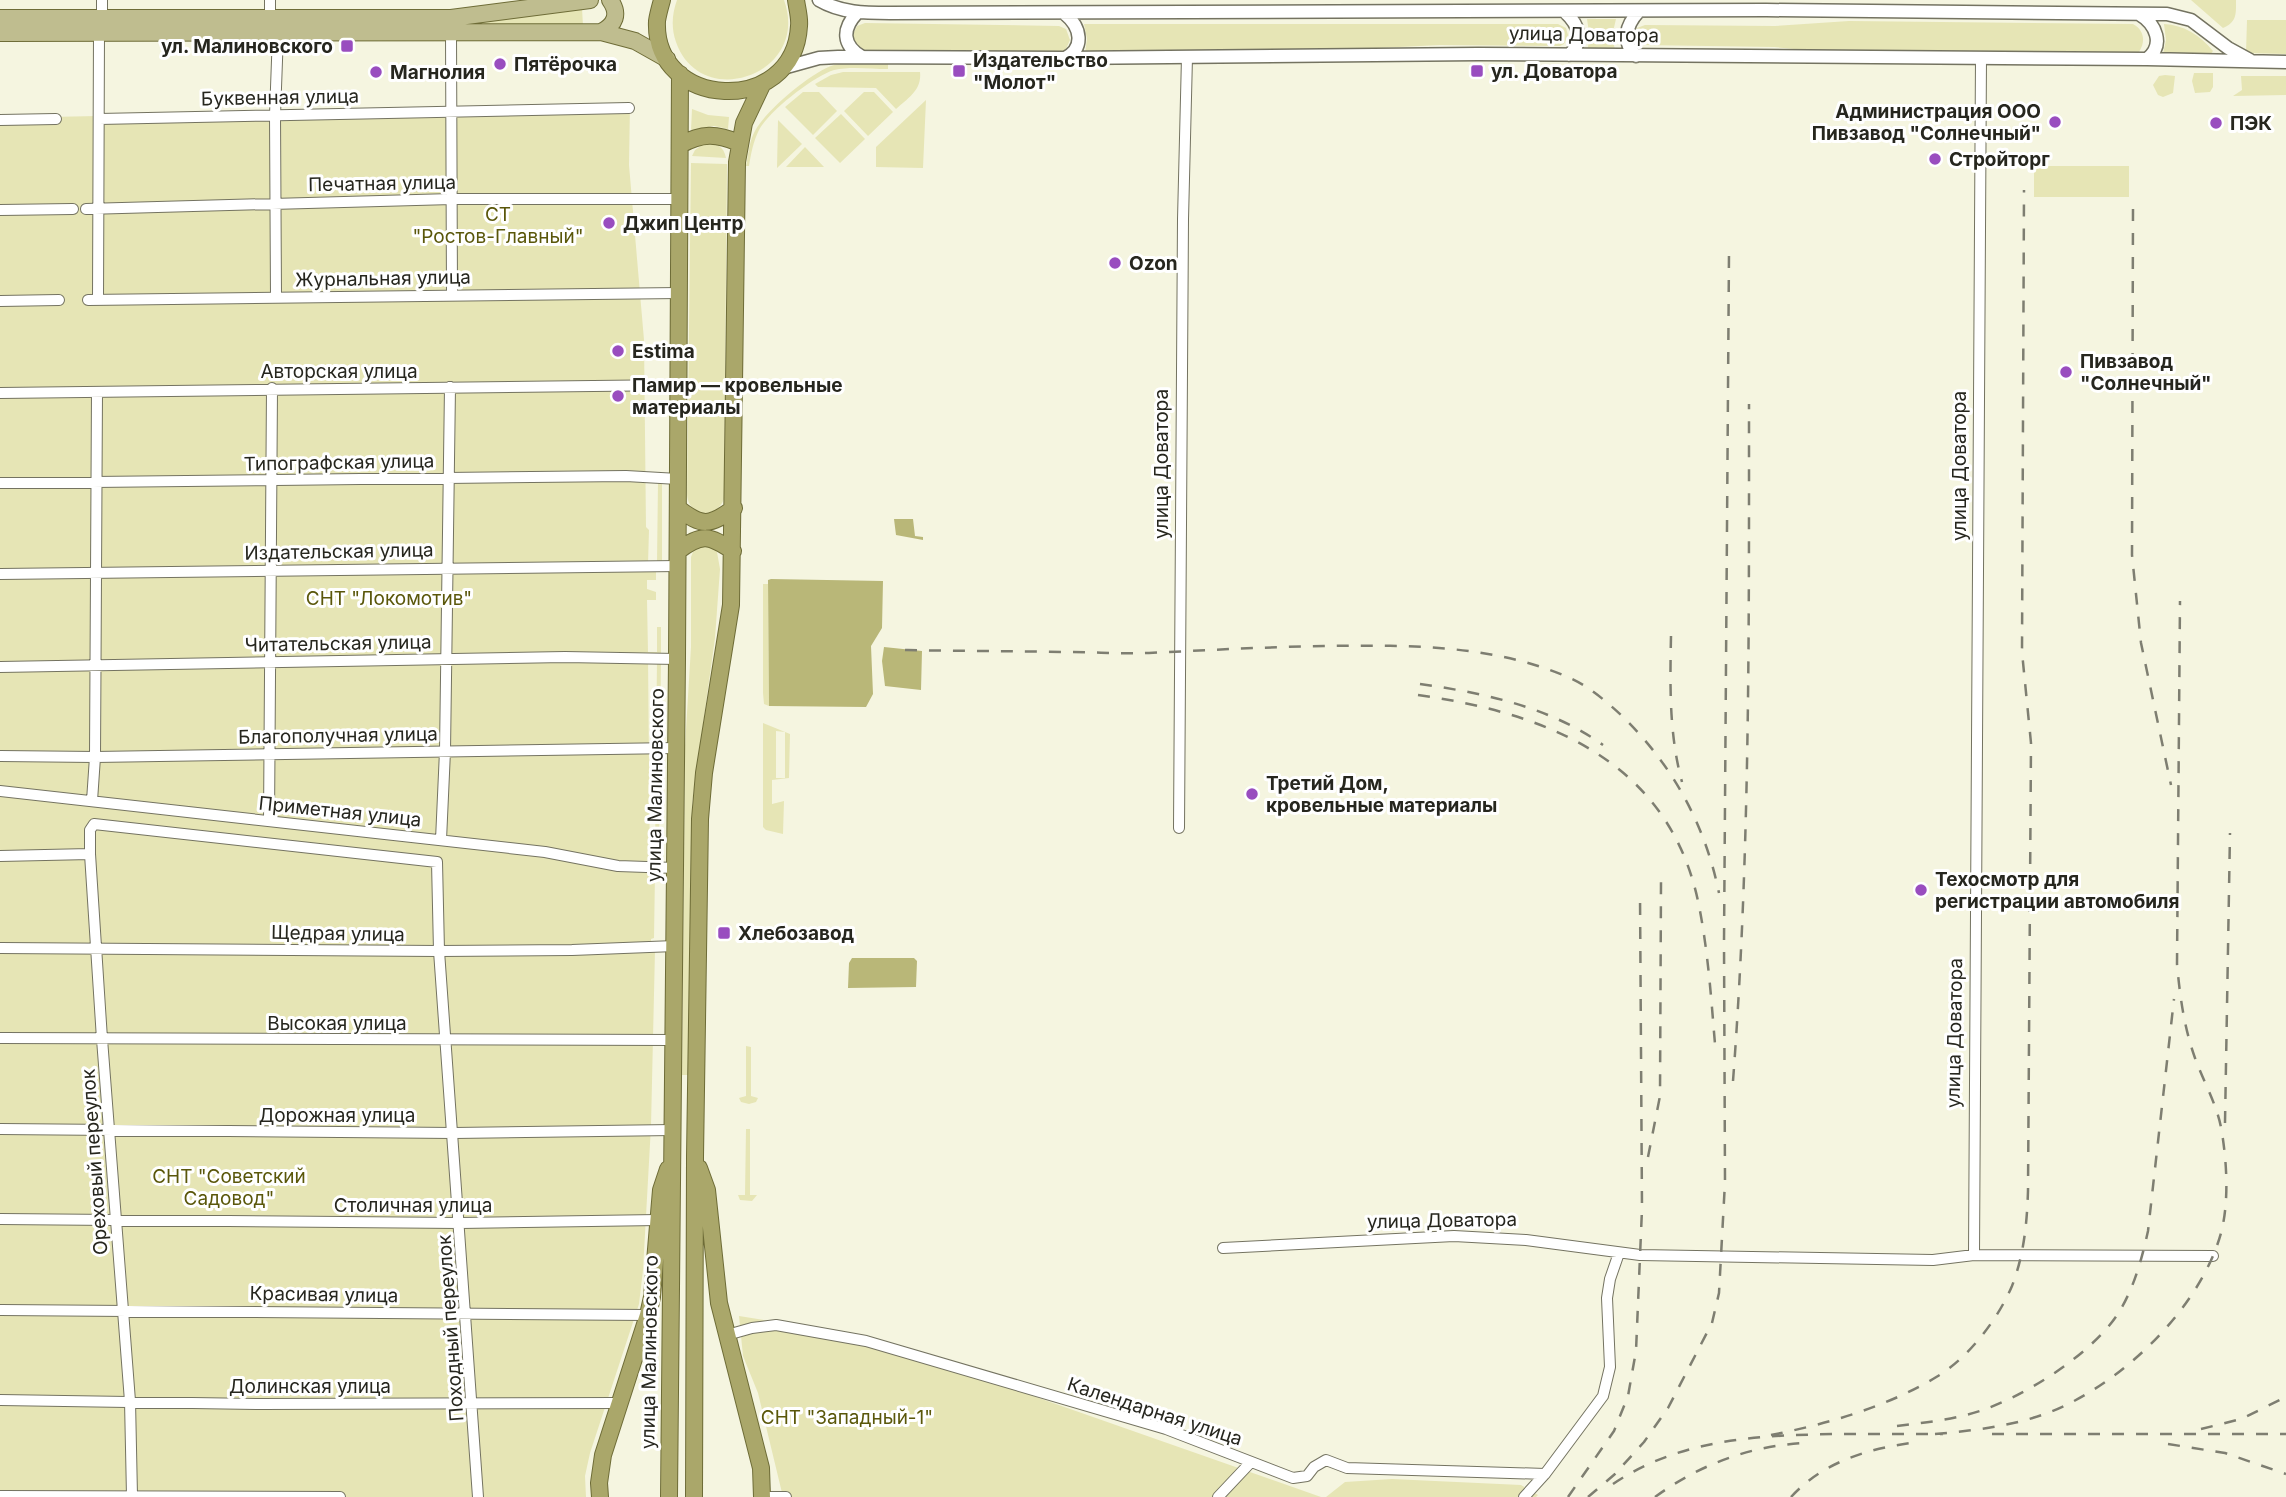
<svg xmlns="http://www.w3.org/2000/svg" width="2286" height="1497" viewBox="0 0 2286 1497" font-family="Inter,sans-serif">
  <rect width="100%" height="100%" fill="#f5f5e0"/>
  <path fill="#e6e5b5" fill-rule="evenodd" d="M677,0H784C811,74 701,113 676,42C671,28 672,14 677,0Z
    M2191,0H2236C2236,14 2237,22 2223,28Z
    M582,8L583,26H469V22Z
    M1587,19H1616L1612,36L1615,50H1587L1590,39Z
    M2247,20H2286V54L2246,53Z
    M1849,21L2133,24C2144,30 2146,41 2139,52L2134,54L1816,51L1774,47L1641,45L1636,43L1635,33L1637,28L1645,25L1775,26Z
    M865,23L1059,26L1066,29L1070,40L1065,51L1059,53L862,51L855,47L852,36L857,26Z
    M1084,24H1558L1566,28L1568,35L1564,44L1560,46L1440,45L1358,49L1085,53L1087,39Z
    M2164,24C2184,25 2200,35 2213,51L2210,55L2163,54L2166,40Z
    M888,62V69C871,69 851,66 834,70C814,76 769,111 759,130C753,142 751,154 749,166H746C748,156 749,144 753,135C762,113 811,72 834,65C851,60 871,62 888,62Z
    M843,72H920C922,90 908,98 896,109L876,88L818,87L815,84L831,75Z
    M2194,73H2213V87L2210,92L2195,93L2192,81Z
    M2165,75L2175,76L2173,93L2163,97L2158,95L2153,85L2159,76Z
    M2241,76H2286V95L2233,96L2242,90Z
    M803,92H819L837,111L813,135L785,107Z
    M864,92H874L893,112L868,136L844,111Z
    M926,100L923,168L876,167V147Z
    M630,105L629,165L644,340L646,527L649,530L648,564L656,569V580H647V589L656,592V600H647L648,652H657V627H661V655L648,656L650,872L655,873L654,938L651,939V950H655L651,1126L643,1270L639,1304L590,1453L585,1476L586,1497H0V118Z
    M692,109L708,115L729,117L728,129L714,126L691,130Z
    M841,114L865,139L840,163L815,138Z
    M778,120L802,144L777,168Z
    M705,143C716,143 724,146 726,158L692,156L695,150Z
    M805,147L824,167H786Z
    M691,163L727,164L724,499C716,520 688,517 687,494Z
    M2034,166H2129V197H2034Z
    M658,482H662V562H657Z
    M701,545L713,548L717,552L720,569L715,638L692,804L689,1075H682L685,746L691,647V557L693,552Z
    M763,584H768L769,706L764,704L763,693Z
    M657,661H661L660,742H656Z
    M763,723L790,734L789,778L772,780V804L784,801L783,834L766,830L763,827ZM776,731L785,732V778H776Z
    M656,750H660L659,863H655Z
    M746,1046L751,1047V1096L758,1098L756,1102L749,1104L741,1102L739,1098L746,1096Z
    M746,1129H750V1195H757L752,1201L740,1200L738,1195H745Z
    M739,1316L862,1336L1321,1497H783L758,1393L743,1356Z
    M1392,1479L1521,1485L1538,1495L1536,1497H1326L1345,1482Z"/>
  <path fill="#b9b778" d="M894,519H913L915,536L923,537V540L896,535Z
    M771,579L883,581L882,628L871,646L873,694L866,707L769,706L768,580Z
    M884,647L922,651L921,690L885,686L882,661Z
    M852,958H914L917,961L916,987L848,988L849,963Z"/>
  <g fill="none" stroke-linecap="round" stroke-linejoin="round">
    <g stroke="#747361" stroke-width="12">
      <path id="minor" d="M102,17V0
        M270,17V0
        M451,33L452,295
        M99,119L629,108
        M0,120L56,119
        M86,209L452,199H679
        M0,210L73,209
        M276,297L275,115L278,33
        M98,299L99,32
        M88,300L679,293
        M0,301L59,300
        M0,393L679,385
        M0,483L626,476L678,479
        M0,574L678,566
        M0,667L565,657L677,659
        M0,756L95,757L676,748
        M0,791L545,852L618,866L675,868
        M92,801L95,757L97,392
        M269,821L272,388
        M1179,828L1183,219L1187,57
        M441,840L445,751L450,387
        M0,856L90,854
        M0,948L439,951L572,950L675,946
        M0,1038L674,1040
        M0,1129L454,1133L673,1130
        M0,1219L460,1223L658,1220
        M1223,1248L1454,1236L1526,1240L1640,1255L1933,1260L1974,1255L2213,1256
        M1974,1255L1981,58
        M0,1310L648,1315
        M727,1335L752,1328L776,1325L866,1341L1166,1429L1293,1478L1307,1476L1314,1467L1326,1460L1347,1468L1545,1474
        M0,1400L260,1404L620,1403
        M0,1496L340,1497
        M132,1496L130,1401L102,1039L90,854V830L94,824L437,862L439,951L478,1497
        M762,1497H786
        M1218,1497L1251,1462
        M1524,1497L1545,1474L1603,1396L1610,1367L1607,1298L1610,1279L1619,1253"/>
    </g>
    <g stroke="#747361" stroke-width="15">
      <path id="tertiary" d="M819,0C841,13 865,13 890,13L1766,10L2167,14L2191,20L2228,48L2250,60
        M1565,12C1579,25 1585,41 1569,55
        M857,13C842,29 842,45 862,57
        M2139,14C2156,24 2165,45 2147,59
        M1636,56C1621,41 1626,25 1639,11
        M1065,58C1085,48 1081,27 1065,14
        M783,68L819,58L838,57L1065,58L1478,54L2147,59L2286,62"/>
    </g>
    <g stroke="#6e6c37" stroke-width="18">
      <path id="primary" d="M0,18H451L590,0
        M601,32C615,25 620,14 610,0
        M0,33L601,32L635,41L667,59"/>
    </g>
    <g stroke="#6e6c37" stroke-width="18">
      <path id="trunk" d="M662,0C660,7 658,14 657,21C653,110 794,117 799,26C800,18 797,8 796,0
        M680,145C702,133 716,133 739,143
        M678,508C702,527 710,526 734,508
        M678,551C702,533 709,535 733,551
        M699,1168L707,1190L719,1303L761,1468L762,1497
        M600,1497L599,1483L603,1455L648,1315L652,1297L661,1190L668,1169
        M669,1497L677,659L680,74
        M694,1497L695,1157L700,819L704,773L731,605L737,162L744,123L762,85"/>
    </g>
    <use href="#minor" stroke="#fff" stroke-width="10"/>
    <use href="#tertiary" stroke="#fff" stroke-width="12"/>
    <use href="#primary" stroke="#bfbd8f" stroke-width="16"/>
    <use href="#trunk" stroke="#aaa76a" stroke-width="16"/>
    <path stroke="#7e7e71" stroke-width="2.5" stroke-dasharray="12 12" stroke-linecap="butt" d="M2133,209L2132,555L2141,643L2171,785
      M1671,636C1670,686 1669,734 1682,782
      M905,650C958,651 1011,651 1065,652C1093,652 1121,654 1149,653C1208,650 1266,647 1324,646C1407,645 1493,644 1570,678C1588,686 1606,701 1621,715C1672,764 1705,824 1719,893
      M1420,684C1484,693 1550,707 1603,745
      M1418,695C1547,713 1668,761 1698,901C1708,949 1711,997 1715,1044
      M1733,1081C1750,856 1749,630 1749,404
      M2225,1123L2230,833
      M1648,1157L1660,1096L1661,882
      M1897,1426C1920,1423 1943,1421 1966,1415C2016,1403 2097,1353 2122,1307C2135,1284 2142,1258 2148,1231L2174,999
      M2201,1429L2241,1419L2286,1397
      M1935,1434C1979,1430 2024,1425 2064,1406C2130,1375 2201,1305 2221,1233C2229,1203 2227,1164 2222,1133C2218,1106 2204,1083 2195,1058C2184,1027 2180,997 2177,964L2180,601
      M1992,1434H2286
      M1771,1435C1828,1424 1889,1406 1938,1376C1969,1357 1998,1319 2012,1286C2024,1255 2027,1223 2028,1191L2031,743L2022,652L2024,190
      M2168,1444L2225,1453L2286,1474
      M1613,1484C1681,1438 1761,1435 1841,1434C1875,1434 1909,1434 1943,1434
      M1568,1497L1614,1431L1628,1396L1636,1351L1642,1209L1640,894
      M1588,1497L1615,1474L1644,1442L1668,1408L1712,1323L1719,1293L1725,1182L1724,942L1729,252
      M1655,1497C1699,1465 1749,1446 1804,1443
      M1791,1497C1824,1461 1870,1448 1918,1442"/>
  </g>
  <g fill="#994dbf" stroke="#fff" stroke-width="2.5">
    <rect x="340" y="39" width="14" height="14" rx="3.5"/>
    <circle cx="500" cy="64" r="7"/>
    <rect x="952" y="64" width="14" height="14" rx="3.5"/>
    <rect x="1470" y="64" width="14" height="14" rx="3.5"/>
    <circle cx="376" cy="72" r="7"/>
    <circle cx="2055" cy="122" r="7"/>
    <circle cx="2216" cy="123" r="7"/>
    <circle cx="1935" cy="159" r="7"/>
    <circle cx="609" cy="223" r="7"/>
    <circle cx="1115" cy="263" r="7"/>
    <circle cx="618" cy="351" r="7"/>
    <circle cx="2066" cy="372" r="7"/>
    <circle cx="618" cy="396" r="7"/>
    <circle cx="1252" cy="794" r="7"/>
    <circle cx="1921" cy="890" r="7"/>
    <rect x="717" y="926" width="14" height="14" rx="3.5"/>
  </g>
  <g text-anchor="middle" stroke-width="6" stroke-linejoin="round" paint-order="stroke">
    <g font-size="19" fill="#26261e" stroke="#fff">
      <text transform="translate(1584 34) rotate(1)" y="7">улица Доватора</text>
      <text transform="translate(280 97) rotate(-1)" y="7">Буквенная улица</text>
      <text transform="translate(382 183) rotate(-1)" y="7">Печатная улица</text>
      <text transform="translate(383 278) rotate(-1)" y="7">Журнальная улица</text>
      <text x="339" y="378">Авторская улица</text>
      <text transform="translate(339 462) rotate(-1)" y="7">Типографская улица</text>
      <text transform="translate(1161 464) rotate(-90)" y="7">улица Доватора</text>
      <text transform="translate(1959 466) rotate(-90)" y="7">улица Доватора</text>
      <text transform="translate(339 551) rotate(-1)" y="7">Издательская улица</text>
      <text transform="translate(338 643) rotate(-1)" y="7">Читательская улица</text>
      <text transform="translate(338 735) rotate(-1)" y="7">Благополучная улица</text>
      <text transform="translate(655 785) rotate(-89)" y="7">улица Малиновского</text>
      <text transform="translate(340 811) rotate(6)" y="7">Приметная улица</text>
      <text transform="translate(338 933) rotate(1)" y="7">Щедрая улица</text>
      <text x="337" y="1030">Высокая улица</text>
      <text transform="translate(1954 1033) rotate(-89)" y="7">улица Доватора</text>
      <text x="337" y="1122">Дорожная улица</text>
      <text transform="translate(94 1162) rotate(-94)" y="7">Ореховый переулок</text>
      <text x="413" y="1212">Столичная улица</text>
      <text transform="translate(1442 1220) rotate(-1)" y="7">улица Доватора</text>
      <text transform="translate(324 1294) rotate(1)" y="7">Красивая улица</text>
      <text transform="translate(450 1328) rotate(-94)" y="7">Походный переулок</text>
      <text transform="translate(649 1352) rotate(-89)" y="7">улица Малиновского</text>
      <text x="310" y="1393">Долинская улица</text>
      <text transform="translate(1155 1411) rotate(18)" y="7">Календарная улица</text>
    </g>
    <g font-size="19" font-weight="bold" fill="#26261e" stroke="#fff" text-anchor="start">
      <text x="333" y="53" text-anchor="end">ул. Малиновского</text>
      <text x="973" y="67">Издательство<tspan x="973" dy="22">"Молот"</tspan></text>
      <text x="514" y="71">Пятёрочка</text>
      <text x="1491" y="78">ул. Доватора</text>
      <text x="390" y="79">Магнолия</text>
      <text x="2041" y="118" text-anchor="end">Администрация ООО<tspan x="2041" dy="22">Пивзавод "Солнечный"</tspan></text>
      <text x="2230" y="130">ПЭК</text>
      <text x="1949" y="166">Стройторг</text>
      <text x="623" y="230">Джип Центр</text>
      <text x="1129" y="270">Ozon</text>
      <text x="632" y="358">Estima</text>
      <text x="2080" y="368">Пивзавод<tspan x="2080" dy="22">"Солнечный"</tspan></text>
      <text x="632" y="392">Памир — кровельные<tspan x="632" dy="22">материалы</tspan></text>
      <text x="1266" y="790">Третий Дом,<tspan x="1266" dy="22">кровельные материалы</tspan></text>
      <text x="1935" y="886">Техосмотр для<tspan x="1935" dy="22">регистрации автомобиля</tspan></text>
      <text x="738" y="940">Хлебозавод</text>
    </g>
    <g font-size="19" fill="#5a570a" stroke="#fff">
      <text x="498" y="221">СТ<tspan x="498" dy="22">"Ростов-Главный"</tspan></text>
      <text x="389" y="605">СНТ "Локомотив"</text>
      <text x="229" y="1183">СНТ "Советский<tspan x="229" dy="22">Садовод"</tspan></text>
      <text x="847" y="1424">СНТ "Западный-1"</text>
    </g>
  </g>
</svg>
